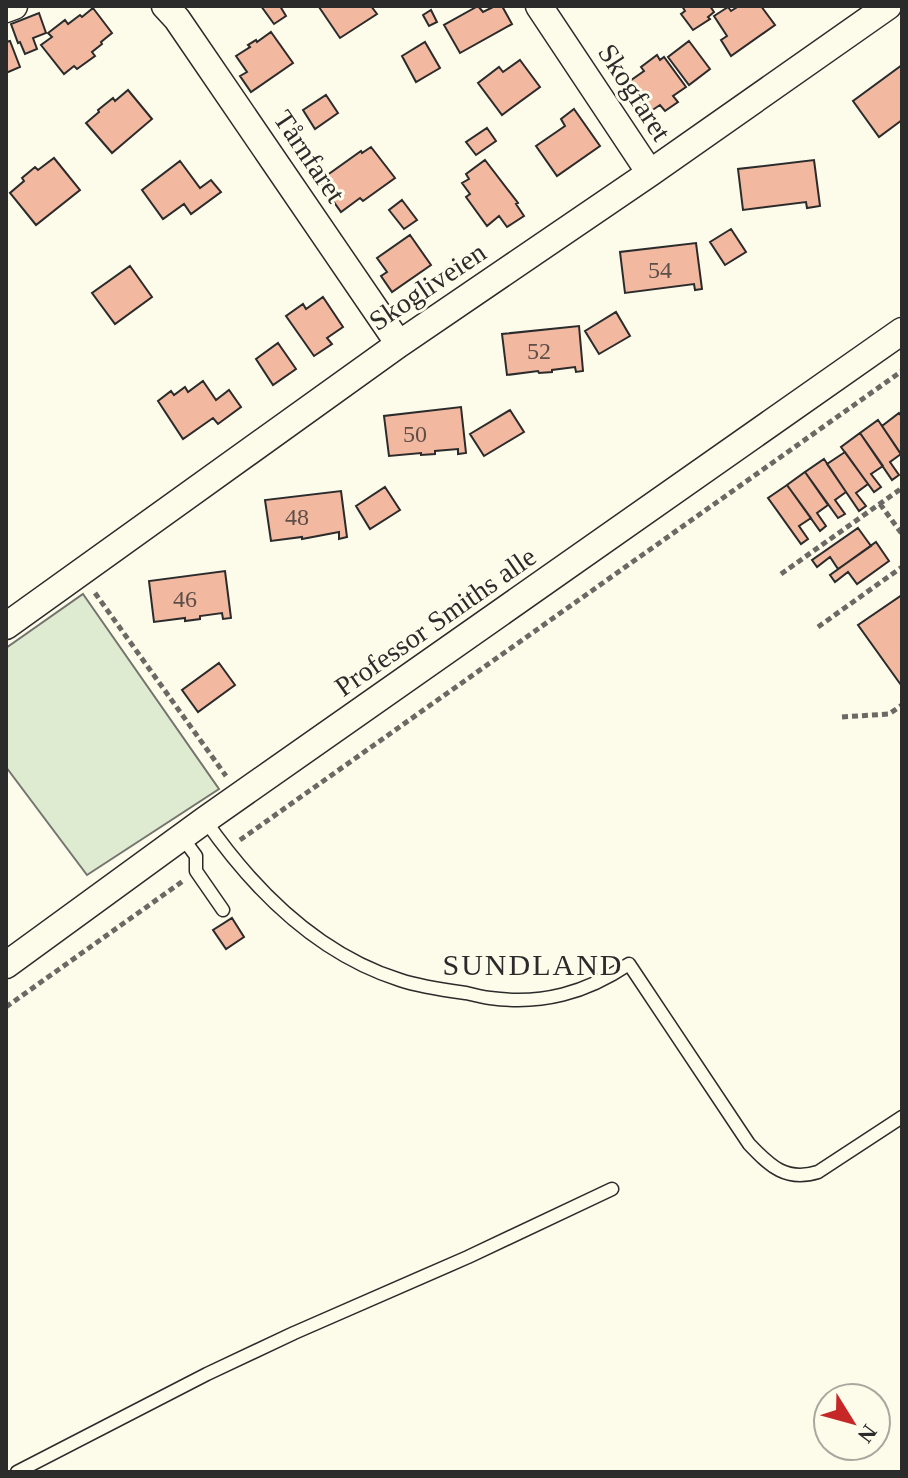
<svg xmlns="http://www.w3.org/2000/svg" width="908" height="1478" viewBox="0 0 908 1478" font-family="Georgia,serif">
  <rect width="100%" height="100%" fill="#fdfbea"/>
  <path fill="#deebd1" stroke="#74746e" stroke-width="2" d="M83,594L219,789L87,875L6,767V648Z"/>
  <path fill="#f2b8a0" stroke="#2b2b2b" stroke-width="2" d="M261,6H280L286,16L274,24Z
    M371,6L377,14L340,38L319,7Z
    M478,6L483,12L495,6H502L512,24L460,53L444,25Z
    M682,6H710L714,12L708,17L710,19L693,30L681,14L685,11Z
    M739,6H761L775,25L731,56L721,40L727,36L714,16L728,7L731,11Z
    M93,8L112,33L101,42L102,44L92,52L95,56L77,69L74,66L64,74L41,45L52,37L48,33L65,20L68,24L80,15L82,17Z
    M431,10L437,22L429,26L423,15Z
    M39,13L46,33L33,38L37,49L25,54L20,42L18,43L11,24Z
    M271,32L293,63L251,92L240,76L247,72L236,56L250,47L248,45L256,40L257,42Z
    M10,41L20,67L6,73V42Z
    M689,41L710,69L689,85L668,57Z
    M425,42L440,68L416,82L402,56Z
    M657,55L660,60L664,57L686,87L673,96L678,102L665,111L660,105L648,113L627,83L644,71L641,67Z
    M520,60L540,87L502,115L478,83L499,67L503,72Z
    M902,65V120L879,137L853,101Z
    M128,90L152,119L112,153L86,123L99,112L98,110L113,98L115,101Z
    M326,95L338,113L315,129L303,110Z
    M574,109L600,146L557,176L536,146L565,126L561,119Z
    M487,128L496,141L476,155L466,142Z
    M371,147L395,178L363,201L360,198L341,212L319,181L361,151L362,153Z
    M54,158L80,190L36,225L10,193L24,181L22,178L35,167L38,170Z
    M485,160L518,203L516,204L524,216L507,227L499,216L487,226L466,197L470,194L462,183L469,179L466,174Z
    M814,160L820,206L807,208L806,202L743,210L738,169Z
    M180,161L200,188L211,180L221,192L191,214L184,204L163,219L142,190Z
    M402,200L417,220L404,229L389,210Z
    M731,229L746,252L725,265L710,242Z
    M410,235L431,265L392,292L381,276L387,272L377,258Z
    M696,243L702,289L695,290L694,284L625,293L620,252Z
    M130,266L152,297L115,324L92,293Z
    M323,297L343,327L327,338L332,344L314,356L286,316L303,304L306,309Z
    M616,312L630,336L599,354L585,331Z
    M579,326L583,371L576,372L575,367L552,370V372L539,373L538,371L507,375L502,334Z
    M278,343L296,369L273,385L256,359Z
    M203,381L216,400L229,390L241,407L218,424L213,418L183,439L158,401L171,391L174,395L185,387L188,392Z
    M461,407L466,453L458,454V449L435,451V454L421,455V453L389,456L384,416Z
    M510,410L524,432L484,456L470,434Z
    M899,413L902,417V456L882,426Z
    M878,420L901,454L890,462L899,475L892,480L860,433Z
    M860,433L883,466L871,474L881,487L874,492L841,447Z
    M845,452L868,484L856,493L866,506L859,511L827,464Z
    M824,459L846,492L835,500L845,514L838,518L805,472Z
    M805,472L828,505L817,513L826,526L820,531L787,485Z
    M787,485L811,518L799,526L808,539L801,544L768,498Z
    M385,487L400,510L370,529L356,506Z
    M341,491L347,537L339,539V532L302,539V537L271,541L265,500Z
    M858,528L871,546L838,569L830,557L817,567L812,560Z
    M876,542L889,561L857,584L848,572L835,582L830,575Z
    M225,571L231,618L223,619L222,613L200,616V619L185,621V618L154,622L149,581Z
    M902,595V684L901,685L858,625Z
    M219,663L235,685L198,712L182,690Z
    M232,918L244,937L226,949L213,930Z"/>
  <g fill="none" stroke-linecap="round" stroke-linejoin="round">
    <g stroke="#2b2b2b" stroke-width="15">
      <path id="lane" d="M205,820C253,889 318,954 400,980C421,987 444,990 466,993C474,995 482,997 490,998C542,1005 586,993 629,964L749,1144C770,1166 786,1182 818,1172L902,1117
        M182,837L196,856V871L223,910
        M17,1472L207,1374L294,1333L468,1257L612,1189"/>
    </g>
    <g stroke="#2b2b2b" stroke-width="29">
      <path id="street" d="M165,6L177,19L399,344
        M539,6L650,173
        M6,9L14,6
        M6,626L399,344L650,173L888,6
        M6,965L205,820L902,331"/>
    </g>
    <path stroke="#6a6964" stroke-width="5" stroke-dasharray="6 4" stroke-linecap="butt" d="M880,504L902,534
      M781,574L902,488
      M95,593L226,776
      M818,627L902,567
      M842,717L889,714L902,705
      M240,840L902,371
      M6,1007L183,881"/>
    <use href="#lane" stroke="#fdfbea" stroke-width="12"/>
    <use href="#street" stroke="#fdfbea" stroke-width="26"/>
  </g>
  <g text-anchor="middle" stroke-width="6" stroke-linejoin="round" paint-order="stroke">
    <g font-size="24" fill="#5d4e48">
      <text x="660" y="278">54</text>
      <text x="539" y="359">52</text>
      <text x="415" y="442">50</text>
      <text x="297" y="525">48</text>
      <text x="185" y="607">46</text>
    </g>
    <g font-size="28" fill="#2b2b2b" stroke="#fdfbea">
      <text transform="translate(635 92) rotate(57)" y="10">Skogfaret</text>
      <text transform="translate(310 156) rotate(56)" y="10">Tårnfaret</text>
      <text transform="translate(427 286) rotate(-34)" y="10">Skogliveien</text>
      <text transform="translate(435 621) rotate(-35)" y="10">Professor Smiths alle</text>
    </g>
    <g font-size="30" letter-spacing="2" fill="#2b2b2b" stroke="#fdfbea">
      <text x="533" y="975">SUNDLAND</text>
    </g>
  </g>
  <rect width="908" height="1478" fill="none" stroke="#2b2b2b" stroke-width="16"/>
  <g transform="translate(852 1422) rotate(127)"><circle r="38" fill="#fdfbea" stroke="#a9a89e" stroke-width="2"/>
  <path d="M0-6L14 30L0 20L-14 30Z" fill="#c62828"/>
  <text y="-12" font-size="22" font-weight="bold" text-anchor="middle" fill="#2b2b2b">N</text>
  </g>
</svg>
